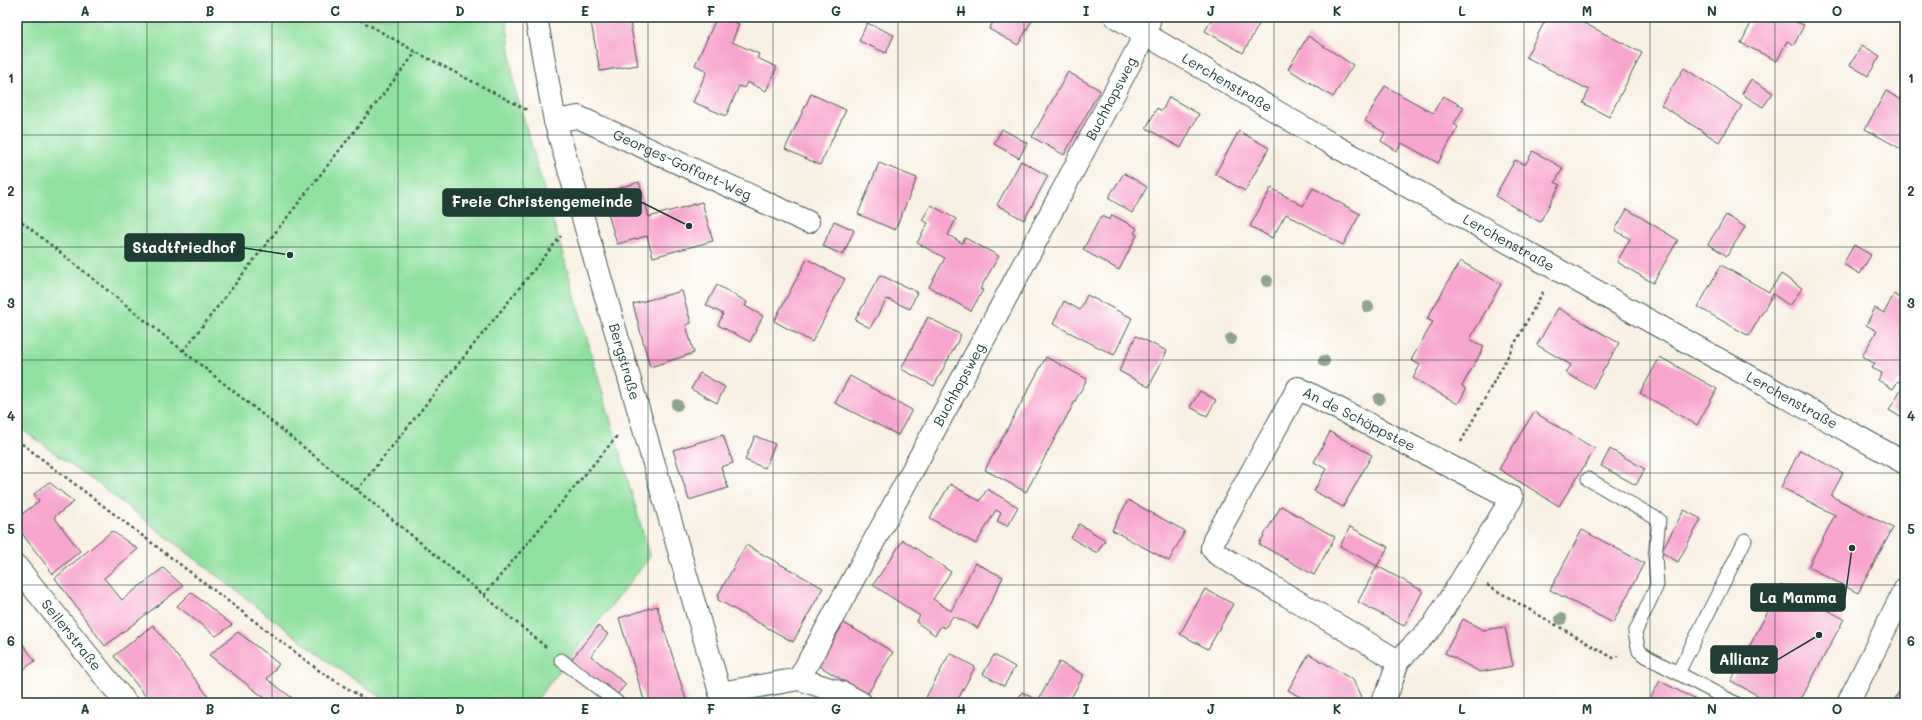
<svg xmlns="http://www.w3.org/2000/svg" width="1922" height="720" viewBox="0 0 1922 720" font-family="Mali,sans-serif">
  <rect width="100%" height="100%" fill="#fff"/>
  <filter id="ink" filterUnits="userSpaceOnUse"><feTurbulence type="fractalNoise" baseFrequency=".025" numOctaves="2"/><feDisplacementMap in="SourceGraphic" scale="8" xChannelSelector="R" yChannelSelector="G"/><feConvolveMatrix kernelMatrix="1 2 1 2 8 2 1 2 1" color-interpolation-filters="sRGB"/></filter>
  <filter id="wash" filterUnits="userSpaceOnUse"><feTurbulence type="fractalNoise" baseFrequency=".012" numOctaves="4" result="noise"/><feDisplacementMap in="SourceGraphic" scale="16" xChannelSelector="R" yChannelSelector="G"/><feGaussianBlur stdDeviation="0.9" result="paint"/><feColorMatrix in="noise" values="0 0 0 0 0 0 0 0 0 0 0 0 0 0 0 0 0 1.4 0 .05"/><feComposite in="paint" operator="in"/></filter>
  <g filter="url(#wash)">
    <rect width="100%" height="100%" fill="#f8f0e2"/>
    <path fill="#90e09e" stroke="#588e69" d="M17,17H506L514,85L650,557L534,703H390L335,667L97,483L17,426Z"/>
    <g id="blocks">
      <path fill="#f7a5cf" d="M590,17H629L638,65L600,71Z
        M717,17H723L739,24L732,42L759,54L757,58L777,67L766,91L747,82L744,88L739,86L726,116L693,102L707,71L695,65Z
        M996,17H1034L1018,45L989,29Z
        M1213,17H1263L1243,53L1205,31Z
        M1547,17H1572L1642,53L1609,117L1583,103L1589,90L1526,57Z
        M1738,17H1799L1796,22L1804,25L1794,45L1787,41L1777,61L1741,43L1751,23Z
        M867,23L894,35L886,53L859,41Z
        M1308,36L1353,65L1333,97L1288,69Z
        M1862,45L1880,56L1868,76L1850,65Z
        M1684,68L1742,106L1719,142L1661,105Z
        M1068,72L1100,90L1064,155L1032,137Z
        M1751,79L1773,93L1763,107L1742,94Z
        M1385,86L1433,113L1443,96L1464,107L1454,124L1458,127L1438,163L1402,143L1397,151L1381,141L1385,133L1365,121Z
        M1886,91L1905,102V151L1865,129Z
        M811,94L846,110L820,165L785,149Z
        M1169,97L1199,114L1181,148L1146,128L1157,108L1162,111Z
        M1002,129L1027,143L1019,158L994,144Z
        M1239,131L1269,148L1245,191L1215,174Z
        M1533,151L1563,168L1555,182L1560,185L1540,222L1495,196L1515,160L1525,165Z
        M1021,161L1048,176L1024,220L997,205Z
        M879,163L917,178L895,230L858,214Z
        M1124,173L1147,187L1132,213L1108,198Z
        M639,182L649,217L702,202L713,241L653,257L647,236L617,244L602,193Z
        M1271,188L1303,206L1313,188L1360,214L1343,245L1286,214L1272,238L1250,226Z
        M931,205L956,219L948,235L962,243L965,238L999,256L980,289L983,290L971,311L929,287L945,258L917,243L928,223L922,220Z
        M1627,209L1678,240L1653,283L1617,262L1630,239L1615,230Z
        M1112,215L1137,228L1134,233L1137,235L1119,270L1083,250L1101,216L1110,220Z
        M1726,215L1745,227L1727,256L1708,244Z
        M834,221L854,230L843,255L823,246Z
        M1854,245L1871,255L1860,274L1843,264Z
        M807,259L845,279L812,342L774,321Z
        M1460,261L1501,284L1470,339L1484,347L1462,386L1466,389L1458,404L1413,378L1420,365L1411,360L1433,322L1427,319Z
        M1721,265L1769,292L1781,274L1802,288L1790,306L1773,294L1749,336L1698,307Z
        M880,275L917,292L910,309L887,299L870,328L855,320Z
        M717,285L747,302L745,306L763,316L750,342L718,325L723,314L706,305Z
        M682,291L691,323L686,325L694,353L650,367L633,304Z
        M1894,294L1905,301V420L1889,410L1904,384L1898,381L1893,389L1878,380L1882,373L1872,368L1875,364L1862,356L1877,331L1866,325L1875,308L1884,313Z
        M1087,295L1132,318L1114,355L1053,324L1064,301L1080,310Z
        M1558,308L1619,343L1593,388L1566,373L1571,365L1537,345Z
        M928,317L961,335L934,386L901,369Z
        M1136,336L1167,351L1149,387L1119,371Z
        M1046,357L1087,379L1026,492L985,470Z
        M1660,357L1717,389L1697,425L1640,393Z
        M700,373L725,387L717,403L691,389Z
        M850,376L912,410L898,435L835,403Z
        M1200,391L1216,400L1207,416L1190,407Z
        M1534,412L1595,449L1559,506L1499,469Z
        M1330,432L1372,455L1343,507L1314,491L1326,469L1314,462Z
        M723,435L733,463L721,467L728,488L689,500L673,450Z
        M755,436L775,444L765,468L745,460Z
        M1610,449L1645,469L1636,485L1601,466Z
        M1800,450L1843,473L1831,496L1893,528L1858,593L1808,567L1835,515L1781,487Z
        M49,482L74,502L54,517L80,551L53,574L17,527V518L39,501L34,494Z
        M950,484L980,501L987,489L1018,507L1007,526L997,521L1001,513L996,510L976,544L930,518Z
        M1128,500L1185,531L1169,561L1112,530Z
        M1281,506L1335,537L1314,575L1259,544Z
        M1684,510L1701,519L1678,562L1661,552Z
        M1079,524L1105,540L1097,553L1071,538Z
        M1350,527L1388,547L1377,566L1340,546Z
        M1582,530L1644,563L1613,623L1550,590Z
        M112,531L138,549L104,578L122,600L163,568L183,586L105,646L55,578Z
        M903,540L951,572L933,599L951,611L975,563L1003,577L978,628L953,616L945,628L941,626L935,635L916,622L920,616L873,585Z
        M746,545L823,588L793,642L718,600V595Z
        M1377,566L1423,591L1404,626L1358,602Z
        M1782,585L1844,619L1799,703H1772L1731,681Z
        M1205,589L1233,604L1208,649L1180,634Z
        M191,592L232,625L216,636L177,606Z
        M657,606L687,703H645L619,618Z
        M1463,619L1483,630L1505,627L1513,666L1480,672L1445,653Z
        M844,623L893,652L867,695L818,665Z
        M153,625L212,701L209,703H151L114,656Z
        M598,626L608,634L591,656L626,684L616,696L571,660Z
        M238,632L279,664L267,679L299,703H271L209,655Z
        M17,636L35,661L17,674Z
        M950,653L975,667L956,703H923Z
        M1309,654L1353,680L1361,697L1357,703H1308L1309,702L1288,690Z
        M994,655L1015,667L1004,686L983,674Z
        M1059,662L1084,675L1068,703H1016L1022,692L1038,701Z
        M1660,681L1698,701L1697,703L1648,702Z
        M1899,691L1905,695V703H1893Z"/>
    </g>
  </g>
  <g filter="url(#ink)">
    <use href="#blocks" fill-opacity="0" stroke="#40584e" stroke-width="1"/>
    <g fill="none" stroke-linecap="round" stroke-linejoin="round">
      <g stroke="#40584e" stroke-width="15">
        <path id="lane" d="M1588,479L1659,520L1655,556L1657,585L1635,633L1639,651L1649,658L1735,703
          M561,660L618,703
          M1678,673L1745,540"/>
      </g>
      <g stroke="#40584e" stroke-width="24">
        <g id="street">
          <path id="s1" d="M1116,17L1328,142L1905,463"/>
          <path id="s2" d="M555,121L578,117L808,222"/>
          <path id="s3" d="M17,567L126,703"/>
          <path id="s4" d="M799,679L986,335L1146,33L1150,17"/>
          <path d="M720,693L799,679L845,694L861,703"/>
          <path d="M1381,703L1389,689L1398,661L1433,626L1512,498L1298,388L1214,540L1212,548L1217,554L1398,661"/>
        </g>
      </g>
      <g stroke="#40584e" stroke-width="24">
        <path id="secondary" d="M1848,703L1905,589"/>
      </g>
      <g stroke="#40584e" stroke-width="24">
        <g id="primary">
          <path id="s5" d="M536,17L555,121L723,703"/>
        </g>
      </g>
      <path stroke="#40584e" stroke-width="2.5" stroke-dasharray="3 3" stroke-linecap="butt" d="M355,17L416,52L527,110
        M17,218L357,490L546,647
        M183,351L416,52
        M17,440L321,672L371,703
        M1461,442L1544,290
        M357,490L561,236
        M1487,585L1613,658L1618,656
        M484,595L618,435"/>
      <use href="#lane" stroke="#fff" stroke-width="13"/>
      <use href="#street" stroke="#fff" stroke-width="22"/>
      <use href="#secondary" stroke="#fff" stroke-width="22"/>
      <use href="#primary" stroke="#fff" stroke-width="22"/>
    </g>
    <g fill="#90a491">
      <circle cx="1267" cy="281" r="6"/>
      <circle cx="1368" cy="307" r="6"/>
      <circle cx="1231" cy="339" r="6"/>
      <circle cx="1324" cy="361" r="6"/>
      <circle cx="1379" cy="399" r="6"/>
      <circle cx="677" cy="405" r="6"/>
      <circle cx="1561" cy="619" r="6"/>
    </g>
  </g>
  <path fill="none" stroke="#1f3d34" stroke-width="1" stroke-opacity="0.55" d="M147,17V703M272,17V703M398,17V703M523,17V703M648,17V703M773,17V703M898,17V703M1024,17V703M1149,17V703M1274,17V703M1399,17V703M1524,17V703M1650,17V703M1775,17V703M17,135H1905M17,247H1905M17,360H1905M17,473H1905M17,585H1905"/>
  <g text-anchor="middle" stroke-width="4" stroke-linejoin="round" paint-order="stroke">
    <g font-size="14" fill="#1f3d34" stroke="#fff">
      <text dy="5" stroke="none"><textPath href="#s1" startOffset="129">Lerchenstraße</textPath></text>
      <text dy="5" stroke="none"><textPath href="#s4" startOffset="659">Buchhopsweg</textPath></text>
      <text dy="5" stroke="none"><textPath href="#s2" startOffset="138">Georges-Goffart-Weg</textPath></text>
      <text dy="5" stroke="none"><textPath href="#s1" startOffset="453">Lerchenstraße</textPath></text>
      <text dy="5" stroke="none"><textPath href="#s5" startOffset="356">Bergstraße</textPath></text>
      <text dy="5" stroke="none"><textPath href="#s4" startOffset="335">Buchhopsweg</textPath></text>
      <text dy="5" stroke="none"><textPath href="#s1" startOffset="777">Lerchenstraße</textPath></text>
      <text transform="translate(1359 419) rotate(27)" y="5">An de Schöppstee</text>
      <text dy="5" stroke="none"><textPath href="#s3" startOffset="87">Seilerstraße</textPath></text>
    </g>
  </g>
  <path fill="none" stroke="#1f3d34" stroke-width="1.5" d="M689 226L641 202M290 255L244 248M1852 548L1845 598M1819 635L1777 660"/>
  <g fill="#1f3d34" stroke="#fff" stroke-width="1.5">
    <circle cx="689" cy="226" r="4"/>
    <circle cx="290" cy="255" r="4"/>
    <circle cx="1852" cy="548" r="4"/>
    <circle cx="1819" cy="635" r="4"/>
  </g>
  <g fill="#1f3d34" stroke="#1f3d34" stroke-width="1.5">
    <rect x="443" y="189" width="198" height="27" rx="4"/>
    <rect x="125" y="234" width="119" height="27" rx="4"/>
    <rect x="1751" y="584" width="94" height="27" rx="4"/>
    <rect x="1711" y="646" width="66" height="27" rx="4"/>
  </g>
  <g font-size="15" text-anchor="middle" font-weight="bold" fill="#fff">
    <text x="542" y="207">Freie Christengemeinde</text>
    <text x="184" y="253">Stadtfriedhof</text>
    <text x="1798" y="603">La Mamma</text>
    <text x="1744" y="665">Allianz</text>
  </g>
  <rect width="1922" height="720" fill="none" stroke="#fff" stroke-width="44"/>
  <rect x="22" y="22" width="1878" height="676" fill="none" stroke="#1f3d34" stroke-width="1.5"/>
  <g font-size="13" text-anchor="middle" font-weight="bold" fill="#1f3d34">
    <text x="85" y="16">A</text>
    <text x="210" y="16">B</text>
    <text x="335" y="16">C</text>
    <text x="460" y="16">D</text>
    <text x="585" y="16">E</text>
    <text x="711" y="16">F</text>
    <text x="836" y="16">G</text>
    <text x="961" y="16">H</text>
    <text x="1086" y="16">I</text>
    <text x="1211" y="16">J</text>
    <text x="1337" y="16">K</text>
    <text x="1462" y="16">L</text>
    <text x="1587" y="16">M</text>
    <text x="1712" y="16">N</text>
    <text x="1837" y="16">O</text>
    <text x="11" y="83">1</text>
    <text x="1911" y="83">1</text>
    <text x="11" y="196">2</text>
    <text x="1911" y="196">2</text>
    <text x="11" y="308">3</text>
    <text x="1911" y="308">3</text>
    <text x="11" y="421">4</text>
    <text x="1911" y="421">4</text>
    <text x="11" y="534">5</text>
    <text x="1911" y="534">5</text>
    <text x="11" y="646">6</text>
    <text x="1911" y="646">6</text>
    <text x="85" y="714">A</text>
    <text x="210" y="714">B</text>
    <text x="335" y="714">C</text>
    <text x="460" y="714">D</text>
    <text x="585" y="714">E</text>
    <text x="711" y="714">F</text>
    <text x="836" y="714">G</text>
    <text x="961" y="714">H</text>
    <text x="1086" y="714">I</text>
    <text x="1211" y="714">J</text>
    <text x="1337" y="714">K</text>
    <text x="1462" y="714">L</text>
    <text x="1587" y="714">M</text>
    <text x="1712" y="714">N</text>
    <text x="1837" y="714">O</text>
  </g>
</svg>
